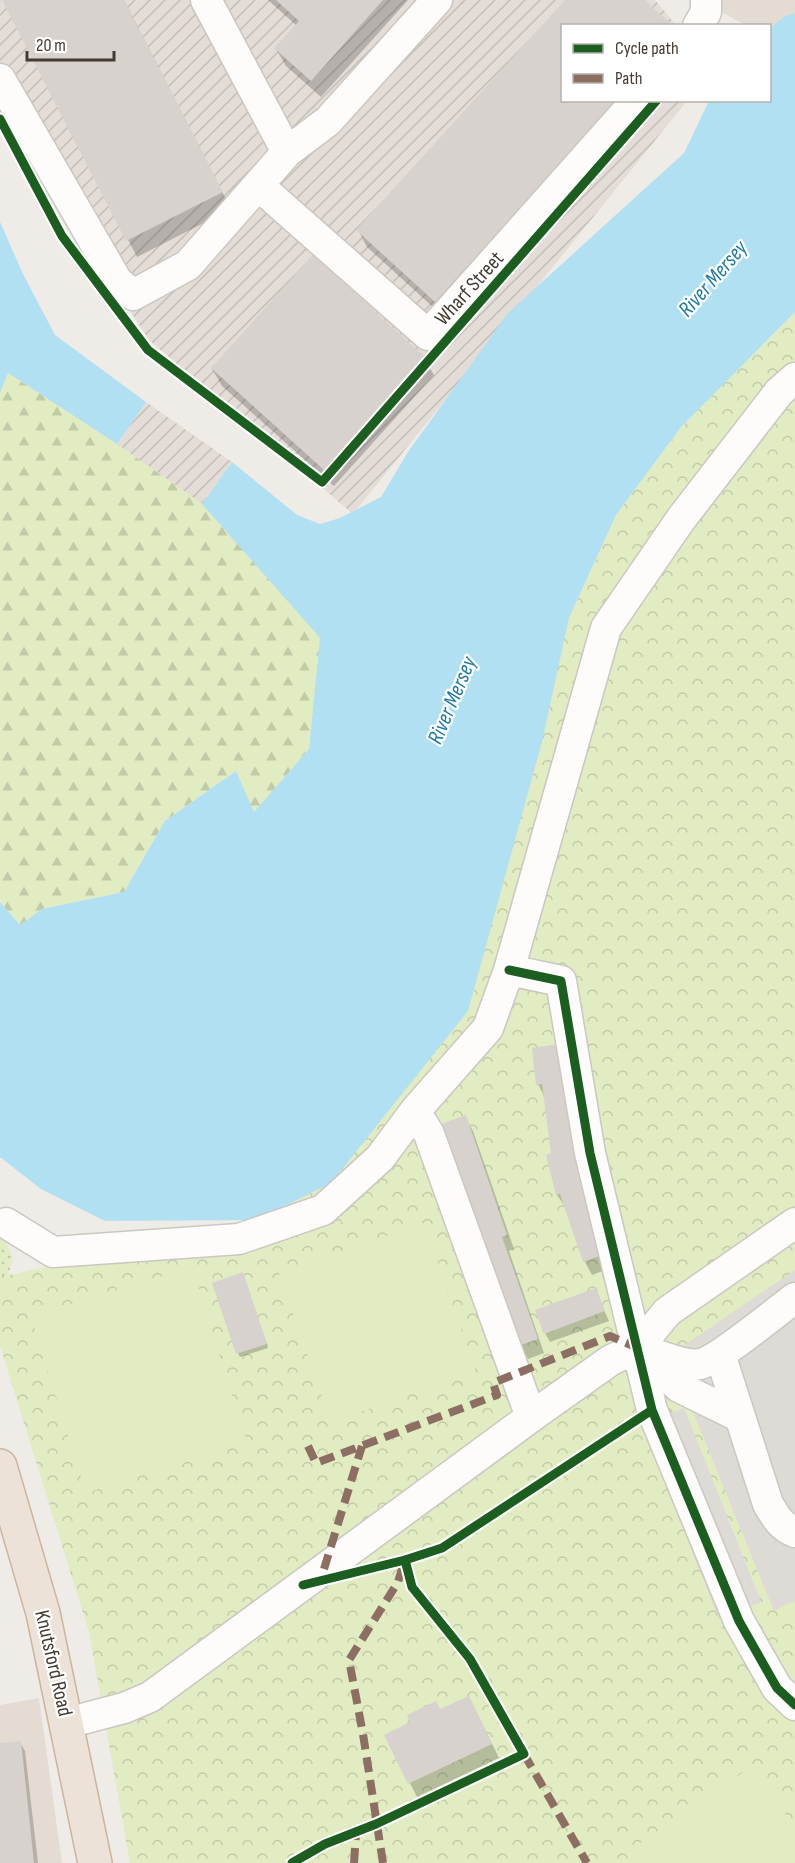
<svg xmlns="http://www.w3.org/2000/svg" width="795" height="1863" viewBox="0 0 795 1863" font-family="'Sofia Sans Condensed',sans-serif">
  <defs>
    <pattern id="industrial-furrows" width="10" height="10" patternUnits="userSpaceOnUse" patternTransform="scale(1.5)"><rect width="10" height="10" fill="#e3dcd7"/><path d="M-1 1l2-2M0 10L10 0M9 11l2-2" fill="none" stroke="#c4beb9"/></pattern>
    <pattern id="grass-dots" width="8" height="8" patternUnits="userSpaceOnUse" patternTransform="scale(1.5)"><rect width="8" height="8" fill="#e1ecc2"/><path d="M2 2h.1M6 6h.1" fill="none" stroke="#c2cba7" stroke-width="1.8" stroke-linecap="round"/></pattern>
    <pattern id="forest-firs" width="22" height="20" patternUnits="userSpaceOnUse" patternTransform="scale(1.5)"><rect width="22" height="20" fill="#e1ecc2"/><path d="M5 1l3.5 6h-7zM16 11l3.5 6h-7z" fill="#c2cba7"/></pattern>
    <pattern id="park-crowns" width="20" height="18" patternUnits="userSpaceOnUse" patternTransform="scale(1.5)"><rect width="20" height="18" fill="#e1ecc2"/><path d="M2 6a3 3 0 1 1 6 0M12 15a3 3 0 1 1 6 0" fill="none" stroke="#c2cba7"/></pattern>
  </defs>
  <rect width="100%" height="100%" fill="#efebe6"/>
  <path fill="#e4dcd2" d="M700,0H795V25L770,37V26L745,25Z
    M39,1698L62,1863H0V1705Z"/>
  <path fill="url(#industrial-furrows)" d="M0,0H655L676,25L562,26V100L687,101L353,514L149,340L88,246L0,90Z
    M146,402L232,462L202,504L117,444Z"/>
  <path fill="url(#grass-dots)" d="M0,1229L13,1258L0,1304Z"/>
  <path fill="url(#forest-firs)" d="M7,372L117,444L202,504L321,638L309,749L254,813L236,771L165,821L124,892L42,909L20,925L0,902V393Z"/>
  <path fill="url(#park-crowns)" d="M795,312V1863H130L89,1632L0,1346V1277L257,1220L569,618L616,515L681,427Z"/>
  <path fill="#e1ecc2" d="M424,1223L476,1372L331,1422L279,1273Z
    M192,1267L247,1442L86,1493L31,1317Z
    M752,1766L795,1828V1863H639L630,1850Z"/>
  <path fill="#dedad6" d="M795,1270V1600L774,1611L670,1355Z
    M684,1408L761,1602L719,1619L642,1425Z"/>
  <path fill="#b1e0f3" d="M795,13V312L681,427L616,515L569,618L542,742L468,1011L331,1183L257,1220L105,1221L41,1189L0,1157V902L20,925L42,909L124,892L165,821L236,771L254,812L309,749L320,638L202,504L232,462L297,515L320,524L340,518L381,497L408,452L508,313L684,153L709,101L770,100V28L784,17Z
    M0,222L23,274L55,335L146,402L117,444L8,373L0,393Z"/>
  <path fill="#0003" d="M4,0H124L231,209L137,257Z
    M268,0H408L321,97L286,66L276,49L297,26Z
    M567,0H643L562,26V100H644L445,318L367,247L358,230Z
    M313,257L424,358L434,375L334,486L222,386L212,369Z
    M534,1049L616,1266L592,1275L585,1262L566,1208L557,1195L548,1156L552,1154L545,1098L538,1084Z
    M465,1117L473,1131L514,1249L509,1251L544,1353L528,1359L520,1345Z
    M243,1274L268,1348L240,1357L238,1353Z
    M595,1290L609,1321L550,1342L545,1333Z
    M440,1711H476L499,1758L417,1797L386,1736Z
    M20,1742L25,1751L38,1863H0V1744Z"/>
  <path fill="#d7d2cd" d="M2,0H124L223,192L126,241Z
    M276,0H383L311,81L274,48L299,21Z
    M565,0H645L673,26H562V100H619L435,302L356,230Z
    M313,255L425,357L324,470L211,368Z
    M559,1044L610,1252L583,1262L560,1194L556,1195L546,1155L551,1153L542,1084L536,1085L532,1048Z
    M466,1115L507,1235L502,1237L538,1339L518,1346L441,1124Z
    M243,1272L267,1344L236,1354L212,1283Z
    M596,1288L605,1311L544,1334L535,1310Z
    M469,1696L492,1744L408,1784L384,1735L410,1722L407,1715L436,1701L440,1709Z
    M21,1741L34,1863H0V1743Z"/>
  <g fill="none" stroke-linecap="round" stroke-linejoin="round">
    <g stroke="#cbc7c2" stroke-width="33">
      <path id="minor" d="M206,0L287,152L328,121L437,0
        M698,26L706,12V0
        M0,79L117,281L133,295L188,265L287,152
        M259,186L428,335L637,100
        M509,970L561,981L590,1153L652,1410L739,1621L777,1688L795,1705
        M415,1111L429,1134L531,1417
        M6,1223L53,1252L239,1239L323,1210L380,1158L415,1111L488,1028L509,970L606,628L681,519L779,392L795,378
        M638,1348C652,1353 686,1367 700,1364C717,1361 777,1311 795,1298
        M642,1353L679,1387L740,1417
        M720,1354L768,1504C775,1516 781,1527 795,1532
        M67,1723L124,1708L150,1697L531,1417L611,1360L638,1348L667,1312L795,1223"/>
    </g>
    <g stroke="#cab59e" stroke-width="36">
      <path id="highway" d="M0,1466L43,1613L95,1863"/>
    </g>
    <use href="#minor" stroke="#fdfcfb" stroke-width="30"/>
    <use href="#highway" stroke="#ece2d7" stroke-width="33"/>
    <path stroke="#8d6e63" stroke-width="8" stroke-dasharray="15 8" stroke-linecap="butt" d="M308,1446L316,1463L497,1395L493,1383L610,1336L638,1348
      M324,1569L362,1446
      M524,1754L587,1863
      M354,1863L356,1833
      M383,1863L363,1734L349,1660L398,1582L404,1562"/>
    <g stroke="#fff" stroke-width="13">
      <path id="cycleway" d="M0,119L62,236L148,350L322,482L657,100
        M509,970L561,981L590,1153L652,1410L739,1621L777,1688L795,1705
        M405,1560L442,1548L652,1410
        M292,1863L325,1844L376,1824L524,1754L470,1659L412,1587L405,1560L303,1585"/>
    </g>
    <use href="#cycleway" stroke="#1b5e20" stroke-width="9"/>
  </g>
  <g text-anchor="middle" stroke-width="4.5" stroke-linejoin="round" paint-order="stroke">
    <g font-size="21" fill="#453b32" stroke="#fff">
      <text transform="translate(469 288) rotate(-48)" y="7">Wharf Street</text>
      <text transform="translate(54 1663) rotate(77)" y="7">Knutsford Road</text>
    </g>
    <g font-size="22" font-style="italic" fill="#1e7aa2" stroke="#fff">
      <text transform="translate(712 278) rotate(-49)" y="8">River Mersey</text>
      <text transform="translate(451 700) rotate(-67)" y="8">River Mersey</text>
    </g>
  </g>
  <rect x="561" y="24" width="210" height="78" fill="#ffffff" stroke="#b5b1ad" stroke-width="1.5"/>
  <rect x="573" y="44" width="30" height="9" fill="#1b5e20" stroke="#b5b1ad" stroke-width="1.5"/>
  <text x="615" y="54" font-size="18" fill="#453b32">Cycle path</text>
  <rect x="573" y="74" width="30" height="9" fill="#8d6e63" stroke="#b5b1ad" stroke-width="1.5"/>
  <text x="615" y="84" font-size="18" fill="#453b32">Path</text>
  <path d="M27 51v9h87v-9" fill="none" stroke="#453b32" stroke-width="3"/>
  <text x="36" y="51" font-size="18" fill="#453b32" stroke="#ffffff" stroke-width="4.5" paint-order="stroke">20 m</text>
</svg>
